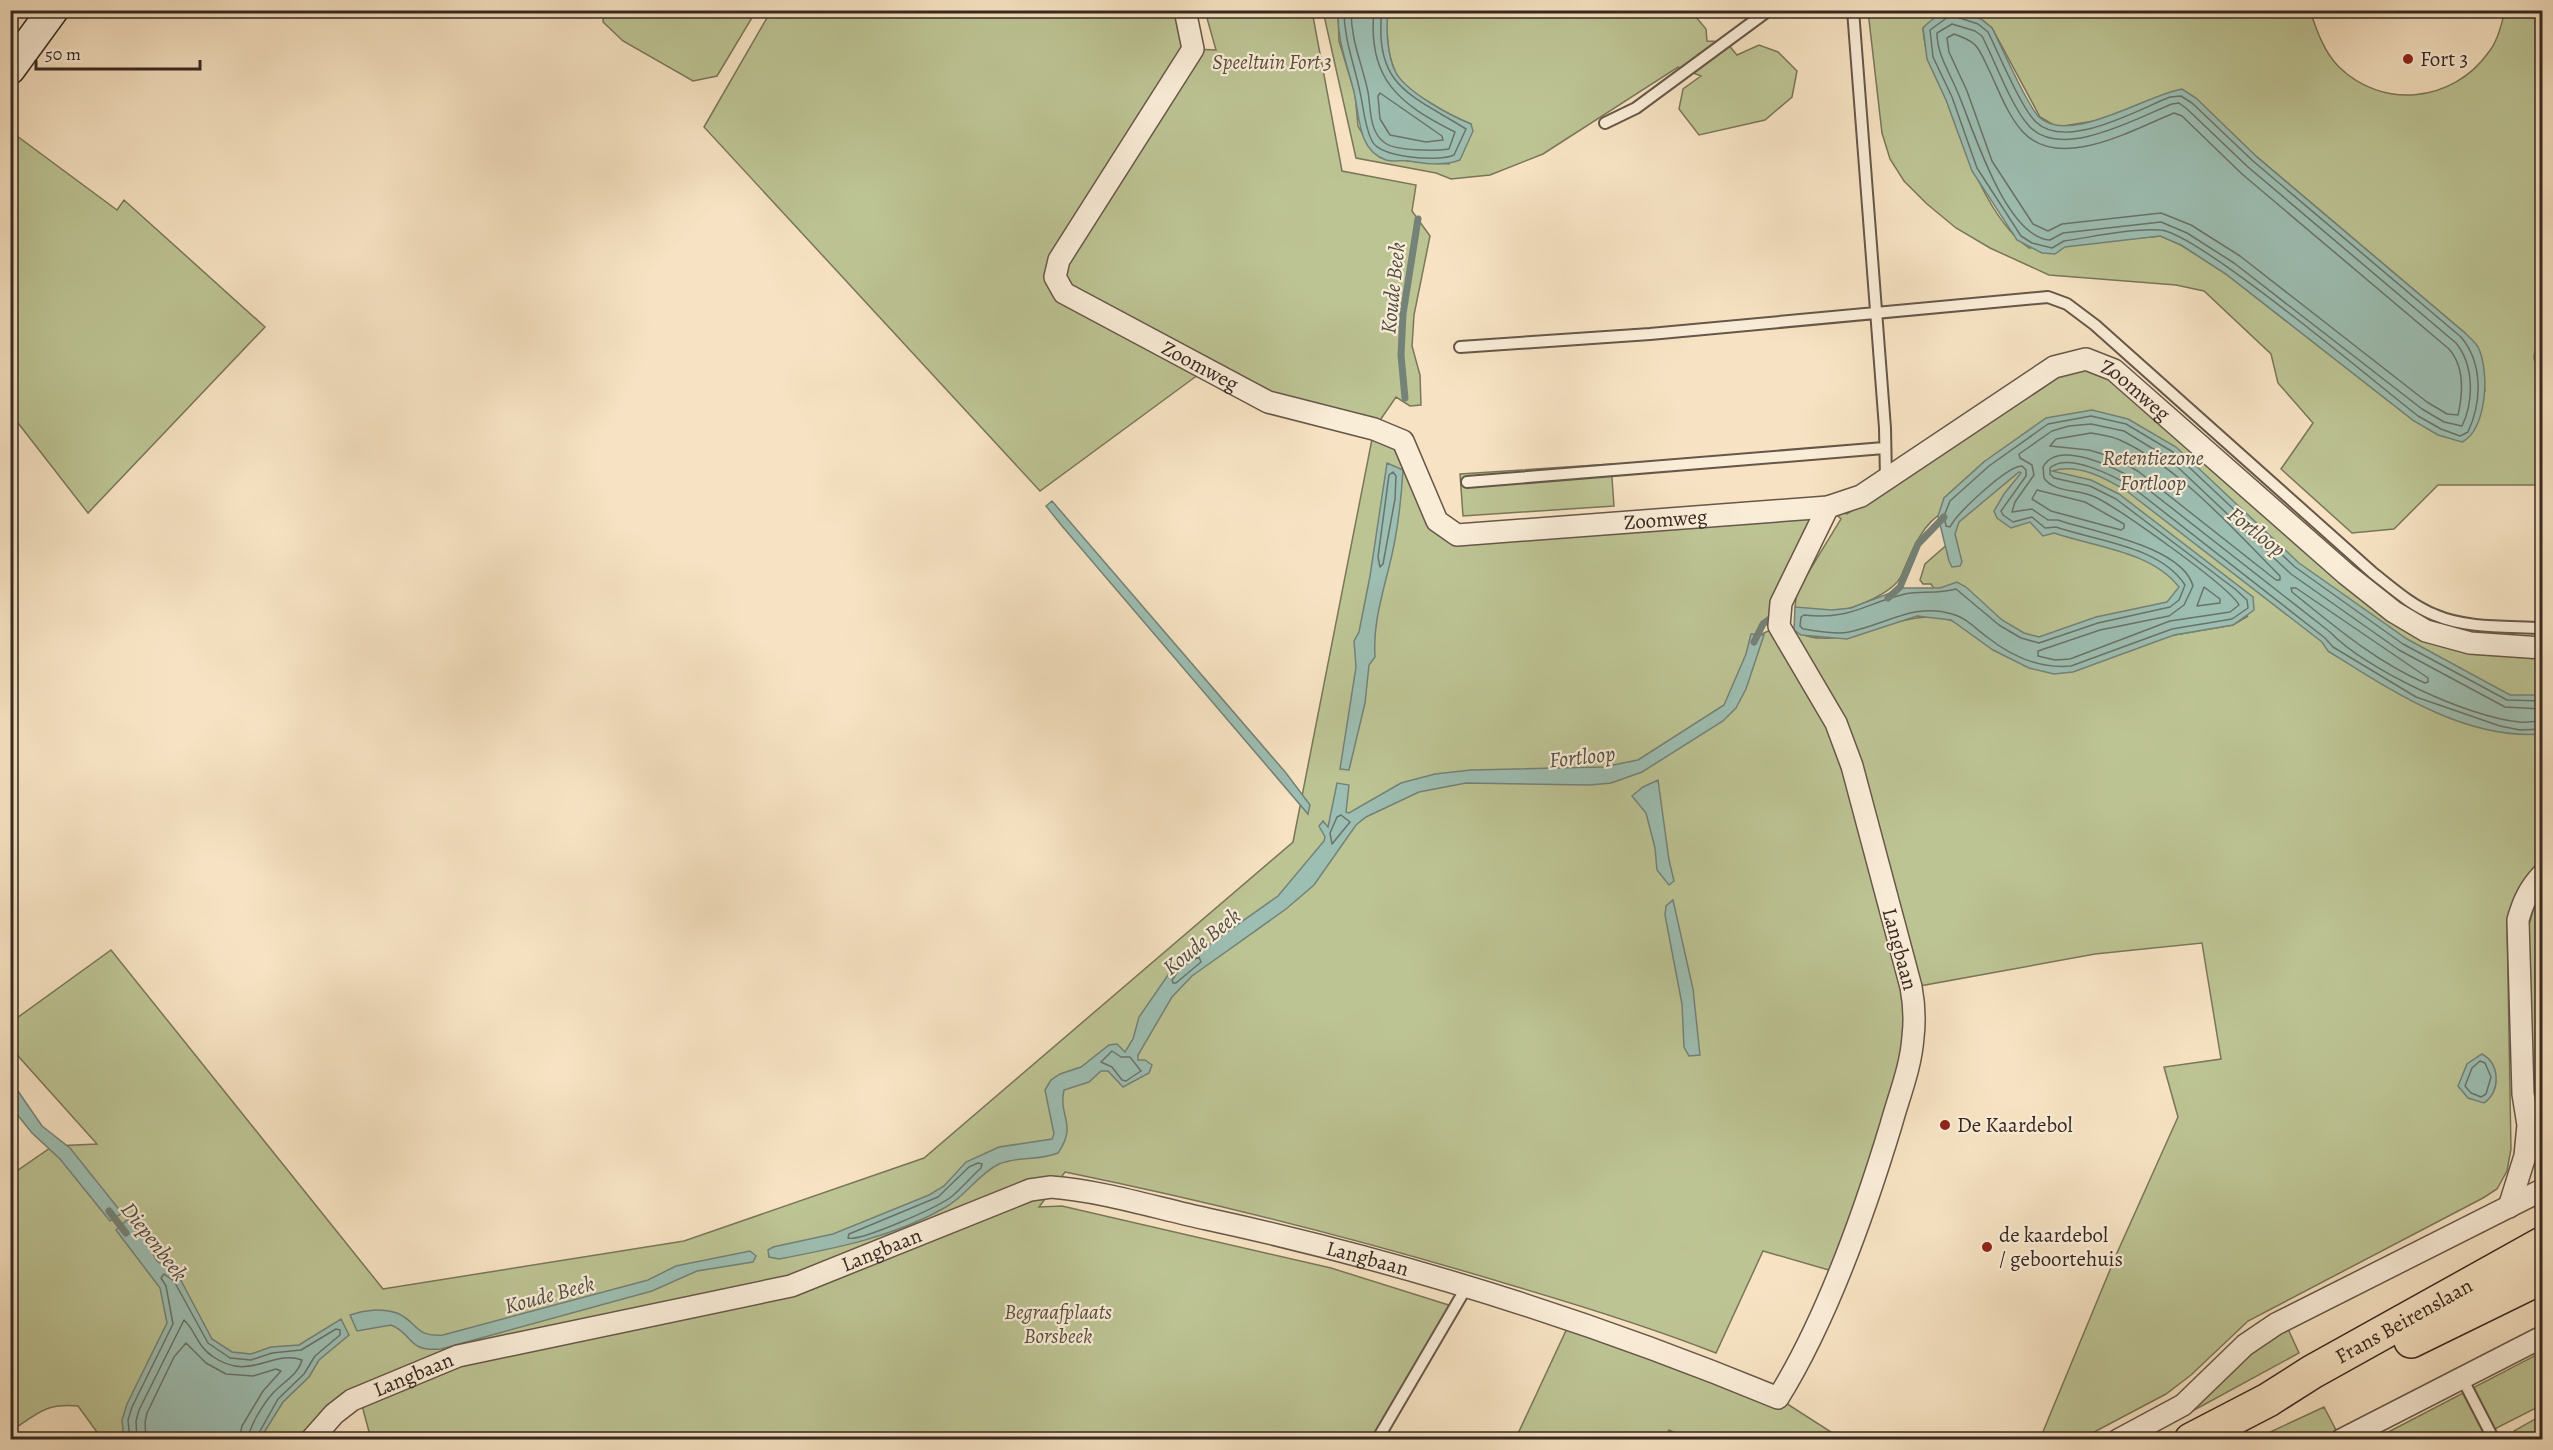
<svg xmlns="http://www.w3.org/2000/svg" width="2553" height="1450" viewBox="0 0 2553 1450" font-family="Alegreya,serif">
  <rect width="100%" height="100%" fill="#f7e3c3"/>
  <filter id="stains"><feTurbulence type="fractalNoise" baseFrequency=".00333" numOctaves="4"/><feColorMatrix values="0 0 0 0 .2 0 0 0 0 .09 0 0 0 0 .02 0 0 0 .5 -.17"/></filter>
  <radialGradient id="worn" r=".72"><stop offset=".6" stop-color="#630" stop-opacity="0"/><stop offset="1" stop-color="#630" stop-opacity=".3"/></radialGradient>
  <path fill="#bdc494" stroke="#7a765a" stroke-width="1.5" fill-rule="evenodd" d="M604,11V10L756,11L717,76L693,81L623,41L603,22Z
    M771,11H1185L1193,49L1216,50L1205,11H1312L1342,171L1416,185L1412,211L1430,236L1414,315L1412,346L1420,375L1421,405L1410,406L1396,397L1374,429L1403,441L1457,535L1828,507L1847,514L2036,388L2077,367L2106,374L2384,614L2542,657V863C2524,879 2515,896 2507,920L2511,1149L2507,1171L2497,1189L2483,1198L2248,1321L2191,1375L2166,1394L2081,1439H2040L2117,1253L2178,1117L2164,1067L2221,1059L2202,943L2095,954L1920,986L1913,1037L1839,1273L1763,1251L1716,1353C1650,1327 1582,1306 1514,1286C1366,1241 1217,1203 1065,1172L1039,1207L1062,1206L1331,1268L1455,1307L1377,1440L371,1439L357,1387L299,1439H102L78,1406C49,1403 40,1411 17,1427L10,1417L11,1175L53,1146L97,1144L19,1057L11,1042L10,1023L111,950L383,1289L684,1241L924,1158L1293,842L1374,429L1206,369L1040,491L704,127ZM1985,461L1950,542L1925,564L1920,580L1923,584H1931L1957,623C1908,598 1840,660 1794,630L1785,638L1770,630L1756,637L1765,621L1781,606L1828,507L1841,519L1797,591L1795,607C1804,609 1813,613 1822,613C1842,615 1895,594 1902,574C1911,553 1922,523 1944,512V498ZM2248,616L2233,625L2169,636L2178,624Z
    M1323,11H1338L1339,41L1355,94L1358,126L1365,138L1408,161L1449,164L1471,124C1451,116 1403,91 1395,71C1387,54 1386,29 1388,11H1691L1706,29L1707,41L1726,42L1737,55L1759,45L1778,52L1797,71L1792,97L1765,120L1699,135L1679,109L1683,89L1701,76L1678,67L1543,154L1490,175L1451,179L1436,173L1356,158Z
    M1868,11H2310C2317,31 2324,52 2339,67C2383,110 2453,102 2488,53C2498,41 2501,25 2505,11H2542V349L2535,351L2534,358L2542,382V485H2438L2394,529L2352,533L2281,469L2313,423L2278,383L2271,354L2204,291L2176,285L2049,275L1990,248L1956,228L1927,204L1904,181L1890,159L1882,133ZM1958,12L1981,19L1992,28L2040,117L2057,127L2094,121L2257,157L2465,333L2478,348L2485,391L2414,421L2226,274L2181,245L2161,236L2029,248C1988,220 1963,146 1947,101C1937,73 1925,60 1923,28Z
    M17,136L117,210L124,200L265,327L88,513L11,414L10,141Z
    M1611,464L1614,506L1463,516L1460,474Z
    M2542,894V1116L2534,1098L2532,1079L2527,933L2533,910Z
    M1570,1322L1778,1398L1842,1439H1688L1669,1430L1664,1439L1515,1440Z
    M2288,1329L2299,1353L2174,1421L2260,1344Z
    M2542,1352V1405L2475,1439L2373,1440Z
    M2324,1407L2337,1432L2322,1439L2253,1440Z
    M2542,1415V1439H2518L2514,1431Z"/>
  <path fill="#9dbeb2" stroke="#748278" stroke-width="1.5" d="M1338,11H1388C1386,29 1387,54 1395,71C1404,91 1451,116 1471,124L1473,131L1460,160C1443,166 1426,164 1409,161C1402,160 1393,162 1386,160C1356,150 1360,112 1353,88C1346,61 1337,39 1338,11Z
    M1958,12L1981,19L1992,28C2002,47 2026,104 2039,117C2069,146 2146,95 2182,89L2196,98L2257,157L2465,333C2469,337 2475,342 2478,347C2490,371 2487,430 2462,442L2438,435L2414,421L2226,274L2181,245L2160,236L2065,247L2055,254L2042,253L2017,240L1972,171L1946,100L1927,59L1923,28C1934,16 1943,13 1958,12Z
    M2092,410L2128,419L2176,447L2299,563L2407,639L2510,695H2542V734C2464,740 2392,691 2328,651L2322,642L2128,492C2106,478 2078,463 2052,471L2091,480L2119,494L2253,597L2254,610L2233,625L2174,635L2073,672L2054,674L2029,668L1993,650L1951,620L1917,616L1847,639L1801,635L1794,630L1795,607L1832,610L1851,608L1903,588H1940L1957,582L1966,587L2002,620L2024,633L2039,637L2096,617L2167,602L2179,587C2151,551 2095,547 2054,533L2043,536L2030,522L2011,528L1997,518L1994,511L2004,494L2021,473L2019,472L1959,522L1955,534L1962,562L1960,566L1952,567L1949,561L1938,516L1944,498L1985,461L2046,418Z
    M1387,463L1403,470C1401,503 1397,538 1388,571C1381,599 1373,627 1375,657L1369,665L1365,703L1349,770L1340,769L1356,667L1354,641L1359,632L1370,576Z
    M1052,501L1286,773L1310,805L1308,814L1062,526L1046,506Z
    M1751,634L1764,635L1746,689L1736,708L1723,721L1642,772L1611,783L1590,785L1466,783L1419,792L1366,817L1356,825L1314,885L1286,909L1192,976L1172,997L1138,1055V1060H1145L1152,1065L1149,1073L1123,1087L1108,1071H1101L1089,1082L1064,1090C1058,1117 1078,1124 1058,1153C1039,1161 1018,1156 999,1164C978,1174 966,1196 946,1207C894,1237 837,1248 779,1259L769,1257L768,1250L773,1247L833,1234L929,1195L944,1186L966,1162L999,1147L1052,1139L1054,1134L1045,1090L1051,1080L1060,1074L1081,1067L1109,1045L1117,1044L1125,1052L1133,1039L1139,1017L1177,962L1185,955L1200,951L1278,896L1324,841L1325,837L1319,826L1323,821L1328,827L1337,783L1349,785L1346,812L1349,813L1401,783L1435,774L1471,770L1603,767L1638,760L1724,705L1746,654Z
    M1658,780L1669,860L1674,881L1669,885L1657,870L1655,848L1646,813L1632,796L1643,787Z
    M1673,900L1693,989L1700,1055L1689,1056L1684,1047L1682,1004L1665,915L1666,906Z
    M2482,1054C2500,1064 2501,1091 2484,1103L2468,1098L2458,1086L2467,1064Z
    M11,1081L42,1126L70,1148L122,1213L110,1221L60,1159L32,1133L11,1107Z
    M128,1219L141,1233L157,1261L178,1275L212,1339L232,1352L251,1354L271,1347L299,1345L341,1319L349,1335L319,1360L309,1377L283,1402L260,1439H124L122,1420L127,1404L167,1323L160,1288L116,1230Z
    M750,1251L756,1256L753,1262L697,1271L652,1291L441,1349C406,1352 414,1334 391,1325L357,1331L350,1315C364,1310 382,1308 397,1313C417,1321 415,1338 443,1335L648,1280L676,1266Z"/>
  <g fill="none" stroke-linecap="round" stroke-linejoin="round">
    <path stroke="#6a7369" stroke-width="1.5" d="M1344,10C1344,40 1354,63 1360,92C1364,109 1364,125 1372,141C1380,158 1439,162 1454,155L1466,129C1412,95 1373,87 1382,10
      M1351,10C1351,42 1362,63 1368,92C1371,109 1369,132 1385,143C1396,151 1435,151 1449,149L1455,132C1399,104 1367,79 1374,10
      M1950,10L1948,17L1930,30L1933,57L1952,97L1977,168L2021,236L2032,243L2052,248L2064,241C2092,237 2133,228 2160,230C2196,231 2378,385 2418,416L2441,429L2460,436L2468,432C2482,402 2483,363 2461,337L2253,161L2192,103L2181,96L2170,97C2137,110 2066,151 2036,122C2021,108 1998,52 1988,32L1978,24L1960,18L1957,10
      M1952,24L1975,31L1982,36C1995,61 2011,106 2029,126C2061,161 2137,118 2172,104L2179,103L2187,109L2248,167L2456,343C2474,365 2474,401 2462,426L2444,422L2422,409L2234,263L2187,233L2161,222L2063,233L2050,240C2005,237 1973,128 1958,93C1950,73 1937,55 1937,33Z
      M1954,34C1980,43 1978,48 1990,72C1999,91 2008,116 2023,132C2060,172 2134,129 2174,113L2182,116L2242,174L2449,349C2465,367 2463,393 2458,415L2447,414L2427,402L2240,256L2191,225L2161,213L2062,224L2048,231L2033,224L1992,161L1967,91L1949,52L1947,38Z
      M1380,93L1442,136L1443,140L1426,142L1390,135L1380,119L1378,96Z
      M2091,433C2101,435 2113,436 2122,441C2180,468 2235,531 2280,576V580H2276L2139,472L2116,458L2089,450L2050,446L2056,439Z
      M1393,472L1396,476L1395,499L1383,564L1380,567L1378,557L1389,475Z
      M2037,490L2085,502L2124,524V528L2121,530L2051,511L2032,499Z
      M2204,587L2220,599V603L2197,606Z
      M2291,588H2296L2428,678V682L2425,683C2376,662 2333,625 2292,592Z
      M2542,701L2507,700L2403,644L2295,567L2173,452L2126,424L2091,416L2048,424L1989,466L1950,501L1944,516L1946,526L1950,527C1957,513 2007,466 2022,466L2026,470V476L2001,511L2003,515L2013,522L2032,517L2045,528L2056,527C2096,541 2160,546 2185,585L2179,600L2170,607L2098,623L2039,643L2021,638L1999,625L1956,589C1938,594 1921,591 1905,594C1863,604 1852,620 1804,615L1801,617L1800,626L1803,629C1818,631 1835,635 1849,632C1885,625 1915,602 1952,614C1965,617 1976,629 1987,637C2011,656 2040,669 2071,666L2172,629L2232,619L2248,608L2247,600L2235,589L2116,499L2090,486L2054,478L2050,474V468C2068,452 2114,476 2132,487L2325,638L2333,647L2416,697L2500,726L2520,730L2542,729
      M2542,709L2505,707L2399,650L2291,574L2168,458L2124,431L2091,424L2069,426L2052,431L2019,454L2020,458L2032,465L2034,475L2015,502L2012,512L2032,509L2048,520H2058C2092,532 2182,546 2193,586L2184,605L2169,616L2100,630L2038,651V656L2055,660L2070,659L2170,621L2230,612L2239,605C2229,586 2118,508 2095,497C2079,489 2054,493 2044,478L2043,467C2058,438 2117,469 2136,480L2330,632C2365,669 2467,717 2519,722C2527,723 2535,721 2542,721
      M1341,815L1350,822L1332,844L1330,833L1337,817Z
      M1199,957L1201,962L1176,983H1173L1172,980L1182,966Z
      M1112,1051L1121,1057H1130L1141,1071L1126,1081L1122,1080L1112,1067L1101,1062Z
      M2480,1061L2485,1063L2491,1077L2486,1094L2481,1097L2471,1093L2465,1086L2472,1068Z
      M978,1163L982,1164L981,1168C971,1177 961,1189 951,1197C938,1207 860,1242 848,1238L849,1234L938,1197L969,1167Z
      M130,1440L128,1420L132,1407L173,1324L166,1286L161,1278L164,1274L174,1281L208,1343L230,1358L251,1360L272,1353L301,1350L336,1329L340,1330V1335L315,1356L304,1374L278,1399L255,1440
      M137,1440L136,1421L139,1410L184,1320C195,1330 198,1347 212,1356C250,1383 272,1349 302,1360C298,1375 283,1382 273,1393C264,1403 249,1426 248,1440
      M146,1440L145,1422L147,1413L174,1357L186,1343L206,1363L226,1374L253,1376L276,1369L281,1371L263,1391L242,1426L239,1440"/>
    <path stroke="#748278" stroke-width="7" d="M1405,398L1401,355L1403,314L1418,219
      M1888,598L1900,587L1918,544L1944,517
      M1754,642L1763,624L1771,618
      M109,1211L126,1233"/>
    <g stroke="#675749" stroke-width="14">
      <path id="lane" d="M1853,10L1885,428L1886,479
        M1605,123L1636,108L1769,10
        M1460,347L1650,334L2048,297L2067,304L2095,325L2373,573C2392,588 2412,606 2435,615C2467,629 2509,626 2542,628
        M1467,482L1884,448
        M2462,1378L2494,1440
        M1377,1440L1466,1288"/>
    </g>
    <g stroke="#675749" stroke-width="24">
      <g id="street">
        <path id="s1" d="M1185,10L1193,49L1059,260L1055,277L1064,293L1268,402L1374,429L1403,441L1437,521L1457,535L1828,507L1861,496L2054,367L2086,359L2114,370L2346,574L2394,612L2426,631L2470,643L2542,648"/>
        <path d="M2509,1207L2525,1156L2528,1125L2523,1094L2518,920C2523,902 2529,889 2542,875"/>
        <path id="s2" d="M311,1440L334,1414L352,1400L458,1356L791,1286L1030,1190L1051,1187C1103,1191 1156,1208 1207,1219C1401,1261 1594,1322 1778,1398C1827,1319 1864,1214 1891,1125C1899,1096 1911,1067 1913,1037C1915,1020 1914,1003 1911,987L1852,766L1836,723L1779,626L1781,603L1828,507"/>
        <path d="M2118,1440L2183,1405L2245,1345L2276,1324L2542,1190"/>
        <path d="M2341,1440L2542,1337"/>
      </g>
    </g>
    <g stroke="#372820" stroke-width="33">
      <path id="secondary" d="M10,69L53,10"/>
    </g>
    <g stroke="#372820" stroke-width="36">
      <g id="primary">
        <path d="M2411,1341L2542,1277"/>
        <path id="s3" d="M2191,1440L2268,1400L2312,1372L2542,1244"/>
      </g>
    </g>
    <use href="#lane" stroke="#faedd8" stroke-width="10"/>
    <use href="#street" stroke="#faedd8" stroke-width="21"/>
    <use href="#secondary" stroke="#faedd8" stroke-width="30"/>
    <use href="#primary" stroke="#f7e3c3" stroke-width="33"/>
  </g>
  <g fill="#8f2418" stroke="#faedd8" stroke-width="2">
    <circle cx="2408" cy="59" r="6"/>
    <circle cx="1945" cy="1125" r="6"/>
    <circle cx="1987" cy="1247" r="6"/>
  </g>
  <g text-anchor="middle" stroke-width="4.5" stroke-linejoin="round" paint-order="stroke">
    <g font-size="21" fill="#372820" stroke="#faedd8" text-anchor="start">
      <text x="2420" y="66">Fort 3</text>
      <text x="1957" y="1132">De Kaardebol</text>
      <text x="1999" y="1242">de kaardebol<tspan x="1999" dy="24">/ geboortehuis</tspan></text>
    </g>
    <g font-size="21" font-style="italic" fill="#584f3d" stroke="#faedd8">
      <text x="1272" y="69">Speeltuin Fort 3</text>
      <text x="1058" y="1319">Begraafplaats<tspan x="1058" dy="24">Borsbeek</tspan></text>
    </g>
    <g font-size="21" fill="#372820" stroke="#faedd8">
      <text dy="7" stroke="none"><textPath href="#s1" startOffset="480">Zoomweg</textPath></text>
      <text dy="7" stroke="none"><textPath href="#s1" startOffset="1540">Zoomweg</textPath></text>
      <text dy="7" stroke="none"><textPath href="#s1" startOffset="1018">Zoomweg</textPath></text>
      <text transform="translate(1900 949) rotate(75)" y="7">Langbaan</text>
      <text dy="7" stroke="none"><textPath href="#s2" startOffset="610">Langbaan</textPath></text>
      <text dy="7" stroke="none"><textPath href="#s2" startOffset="1116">Langbaan</textPath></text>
      <text dy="7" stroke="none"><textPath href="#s3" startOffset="244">Frans Beirenslaan</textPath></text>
      <text dy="7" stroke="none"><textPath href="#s2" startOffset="124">Langbaan</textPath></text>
    </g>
    <g font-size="22" font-style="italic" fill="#504e44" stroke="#faedd8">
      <text transform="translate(1392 288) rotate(-84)" y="8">Koude Beek</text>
      <text x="2153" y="465">Retentiezone<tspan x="2153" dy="25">Fortloop</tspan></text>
      <text transform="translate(2257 531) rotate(38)" y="8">Fortloop</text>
      <text transform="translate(1582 756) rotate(-6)" y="8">Fortloop</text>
      <text transform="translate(1201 941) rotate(-39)" y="8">Koude Beek</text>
      <text transform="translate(155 1241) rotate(52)" y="8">Diepenbeek</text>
      <text transform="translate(549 1294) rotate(-15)" y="8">Koude Beek</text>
    </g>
  </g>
  <rect width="2553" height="1450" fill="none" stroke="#f7e3c3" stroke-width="36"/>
  <rect x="12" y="12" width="2529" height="1426" fill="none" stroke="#372820" stroke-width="3"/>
  <rect x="18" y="18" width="2517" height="1414" fill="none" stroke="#372820" stroke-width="1.5"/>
  <path d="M36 60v9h164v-9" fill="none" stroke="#372820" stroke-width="3"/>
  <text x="45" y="60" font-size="18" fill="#372820" stroke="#faedd8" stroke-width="4.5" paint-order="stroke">50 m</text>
  <rect width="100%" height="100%" filter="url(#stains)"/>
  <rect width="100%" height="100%" fill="url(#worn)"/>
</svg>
